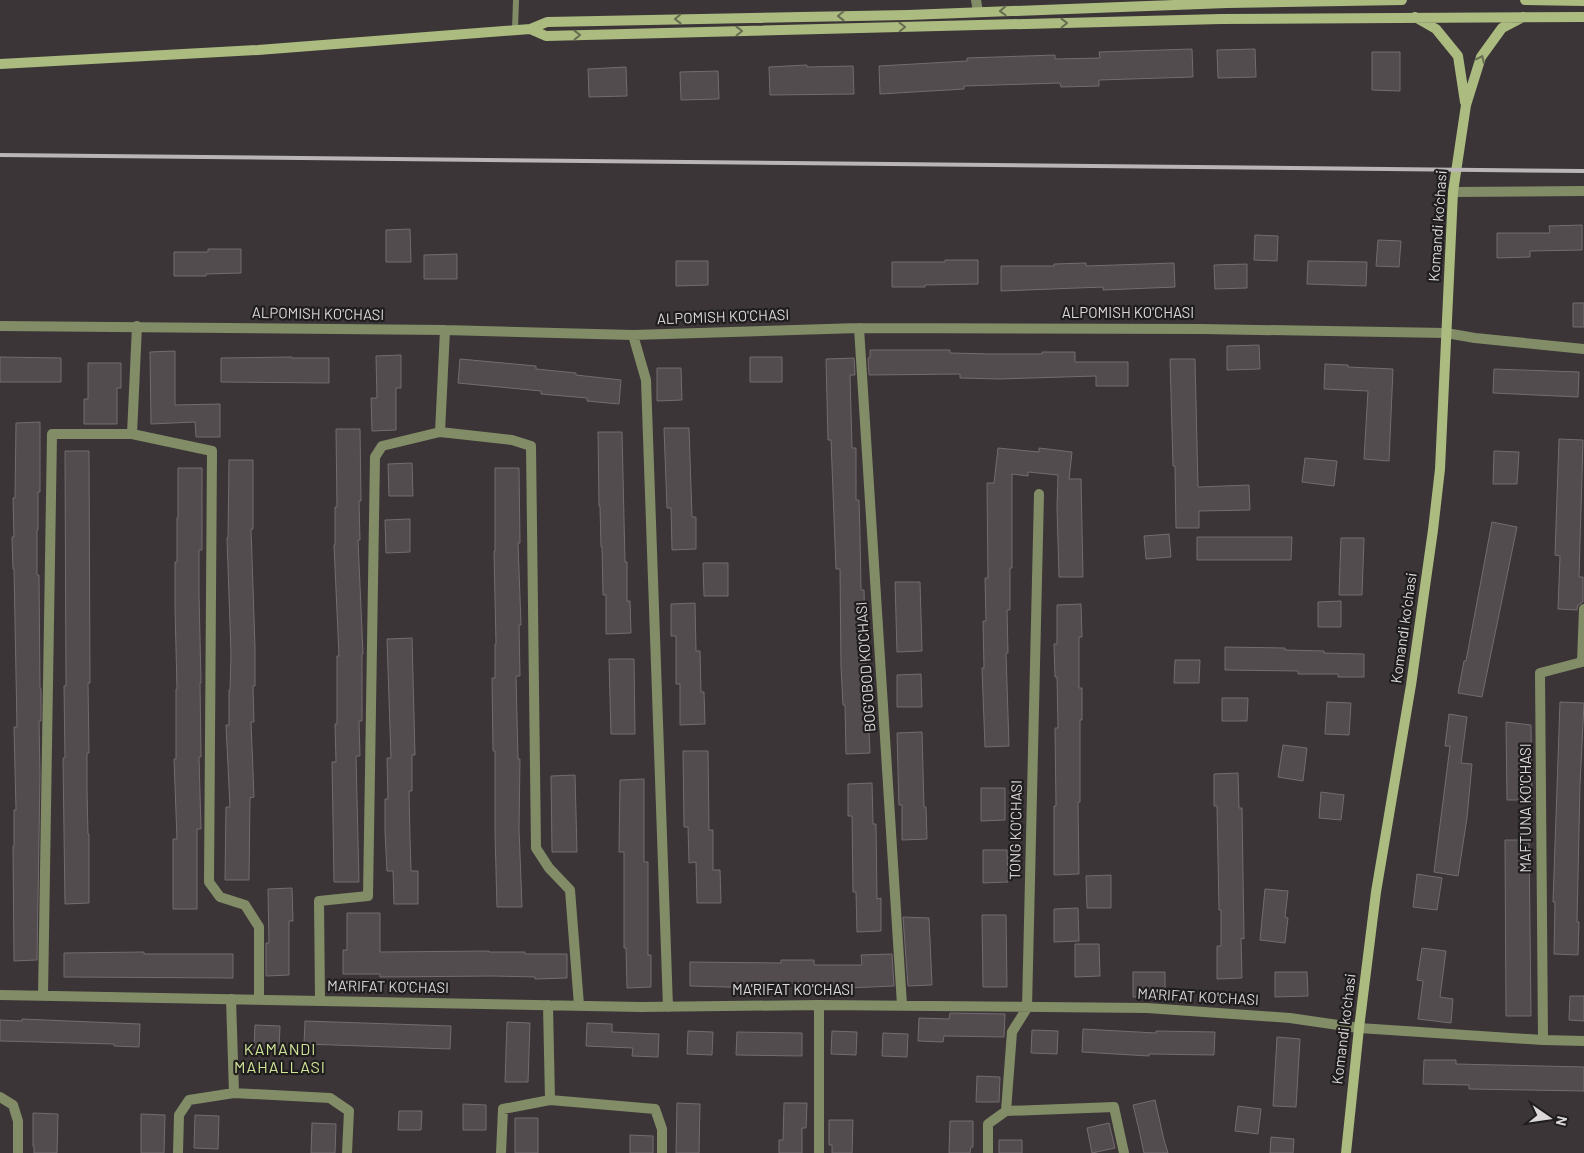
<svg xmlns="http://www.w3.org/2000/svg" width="1584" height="1153" viewBox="0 0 1584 1153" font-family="Barlow,sans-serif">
  <rect width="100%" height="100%" fill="#3b3537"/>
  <path fill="#534c4f" stroke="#736c6f" d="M1192,49L1193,77L1099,80V86L1061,87L1060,83L964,86V89L880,94L879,66L967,61V58L1055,55V59L1100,58L1099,52Z
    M1255,49L1256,77L1218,78L1217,50Z
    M1372,52H1400V91L1372,90Z
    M807,65V67L853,66L854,94L770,95L769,67Z
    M626,67L627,96L589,97L588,69Z
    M718,71L719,99L681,100L680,72Z
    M1582,225V250L1530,251V257L1497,258V233H1550L1549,226Z
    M410,229L411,262H386V230Z
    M1255,235L1278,236L1277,261L1254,260Z
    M1378,240L1401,241L1399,267L1376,266Z
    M208,249H241V273L206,274V276H174V252H208Z
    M457,254V279H424V255Z
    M945,260H978V284L925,285V287H892V262H945Z
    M676,261H708V285L676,286Z
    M1308,261L1367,262L1366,286L1307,284Z
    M1086,263V266L1174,263L1175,287L1103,290V287L1001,291V266H1054V264Z
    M1247,264V288L1215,289L1214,265Z
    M1573,303H1584V327H1573Z
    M1259,345L1260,369L1227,370V346Z
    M870,350H950V353L992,354H1042V352H1075V362H1128V386H1096V376L999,379L960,378V374L869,375L868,358H870Z
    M175,351V405L220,404V437H196L195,422L151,424L150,352Z
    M401,355V388H396V430L372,431L371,398H377L376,356Z
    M0,357L61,358V382H0Z
    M292,357V358H329V383L221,382V358Z
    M750,357H782V382H750Z
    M854,358L855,375H850L852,448H856V500H859L860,536L861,590H864L866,672L870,753L846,754L845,705H843L841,667L840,569H836L831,440H828L826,359Z
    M460,359L536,366V369L576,373V375L621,380L619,404L587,401V398L541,394V391L458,383Z
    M1170,359H1195L1198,487L1249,485L1250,510L1199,511V528H1176L1175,466H1173Z
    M88,363H121V388H117V424H84V399H88Z
    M1325,364L1348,365V367L1393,369L1389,461L1364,459L1368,391L1324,389Z
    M657,368H681L682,400L657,401Z
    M1494,369L1579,372L1578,397L1493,393Z
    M40,422V492H38V530H37V575H39L40,688L41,689V721H39L40,775L37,960L14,961L13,846H14V810H16L14,727H17L14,569H13L12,537H14L13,498H15L16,423Z
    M664,428H689L692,517H696V549L672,550L671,508H667Z
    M336,429H360L361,501H359L360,540H358L363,654H362V721H359L360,756H356L359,882H334L332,762H336L335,724H337V656H339L334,545H335V507H337Z
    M598,432H622L625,562H627V601H630L631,633L606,634V595H603L602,547H601L600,506H599Z
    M1559,439L1583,440L1579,577H1583V602L1578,605L1577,610L1558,609L1560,556L1555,555Z
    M998,448L1039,452V448L1072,452L1069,479H1081L1083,577H1059L1057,507L1058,475L1028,472V476L1012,474V568H1010V610H1007L1008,653H1006L1009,746L985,747L982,668H984L983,621H986L985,578H988L987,483H994Z
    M65,451H89L90,683H88L89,753H87V790L88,834H89V903L65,904L63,758H65L64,686H66Z
    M1494,451L1519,452L1517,484H1493Z
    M1305,458L1337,461L1334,486L1302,482Z
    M229,460H253V529H251L255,647V686H253L254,722H251L254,797L250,798L249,880H225L226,807H230L226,725H229V690H230L231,654L227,538H228Z
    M412,463L413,496H389L388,464Z
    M178,468H202V550H199V594L201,683H200L201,757H199L201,829H197V909H173V839H177L174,759H176V689H177L175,608V562H177V518H178Z
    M495,468H519L520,543H518L521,625H519L520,676H516L518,759H520L519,828L522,907H497L495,833V751H493L492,678H495V644H496L494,551H495Z
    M410,519V552L386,553L385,520Z
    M1492,522L1517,527L1482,697L1458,693L1464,661H1466Z
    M1169,534L1171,557L1146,559L1144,536Z
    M1197,537H1292L1291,560H1197Z
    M1341,538H1364L1362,595H1339Z
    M703,563H728V596H704Z
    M895,582H920L922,651L897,652Z
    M1341,601V627H1318V602Z
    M695,603L696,651H700L701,692H704L705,724L680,725V684H676V636H671V604Z
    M1081,604L1082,637H1079V688H1082V720H1080V802H1078L1079,874L1054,875V806H1056L1055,728H1058L1057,677H1055L1054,644H1057V605Z
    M412,638L415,755H412V791H409L410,838L411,871H418V904H394L393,871H387L385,831V799H388L387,758H391L387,639Z
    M1225,647L1285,648V650L1324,651V653L1364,654V677H1338V674H1298V671L1225,670Z
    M609,659H634L635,734H611Z
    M1175,660H1200L1199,683H1174Z
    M921,674L922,707H897V675Z
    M1222,698H1248L1247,721H1222Z
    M1327,702L1351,703L1349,735L1325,734Z
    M1560,702L1584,703L1580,785L1577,922H1579L1578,955L1554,954L1555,902H1553Z
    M1449,714L1467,717L1461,763L1472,764L1467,818L1458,876L1434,872L1450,746H1445Z
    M1506,722L1531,725L1532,800H1507Z
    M922,732L924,807H926L927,839L902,840V805H899L897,733Z
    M1283,745L1307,748L1303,781L1278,777Z
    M683,751H708L709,830H713V870H720L721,903H697L696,862L689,863L688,827H684Z
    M1238,773L1239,808H1242L1243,875L1244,939L1241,938L1242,978L1217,979V946H1221V910H1219L1217,806H1214V774Z
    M575,775L577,852H552L551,776Z
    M644,779V862H648V955H651V987L627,988L626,948H624V852H619L620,780Z
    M872,783L873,824H876L877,899L881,898V931L857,932L856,892H853L852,816H848V784Z
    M981,788H1005V820L981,821Z
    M1321,792L1344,795L1341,820L1319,818Z
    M1505,840H1529L1531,1016H1506Z
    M983,850H1007L1008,882L983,883Z
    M1417,874L1442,878L1437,910L1413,907Z
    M1111,875V908H1087L1086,876Z
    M292,888L293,921H289V975L266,976V943H269L268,889Z
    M1265,889L1288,891L1285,917L1288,918L1285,943L1260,940Z
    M1078,908L1079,941L1054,942V909Z
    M347,913H380V952L489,951V952H525V954H567V978L535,979V977L493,976L380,977V974H343V950H347Z
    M982,915H1006L1007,987H983Z
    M903,917L929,918L932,985L908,986Z
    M1075,944H1099L1100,976L1075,977Z
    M1422,948L1446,951L1440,997L1453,999L1451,1023L1418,1019L1423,981L1417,980Z
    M144,952V954H233V978L64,977V953Z
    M892,954L894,986L824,989V984H760V988L690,986V962L781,963V960H814V965H862L861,955Z
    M1133,972H1165V997H1133Z
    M1275,972H1307L1308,996L1275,997Z
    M1570,996H1584V1021L1569,1020Z
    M950,1013L1005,1014L1004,1037L944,1036L943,1042L918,1041L919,1018L949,1019Z
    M22,1019L140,1024L139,1047L114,1046V1044L0,1041V1020L22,1021Z
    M305,1021L451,1026L450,1049L304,1044Z
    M507,1022L530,1023L528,1082H505Z
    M587,1023L612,1024V1032L659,1034L658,1057L632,1056L633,1048L586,1046Z
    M255,1025L280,1026L279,1049L254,1048Z
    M1083,1029L1156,1033V1031L1215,1032L1214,1055L1149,1054V1056L1082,1052Z
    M1032,1030L1058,1031L1057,1054L1031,1053Z
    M688,1031L713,1032L712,1055L687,1054Z
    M832,1031L857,1032L856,1055L831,1054Z
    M737,1032L802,1033V1056L736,1055Z
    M883,1033L908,1034L907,1057L882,1056Z
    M1277,1037L1300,1039L1296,1107L1273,1106Z
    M1424,1060H1456V1064L1584,1067V1091L1469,1089V1085L1423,1084Z
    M977,1076L1000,1077L999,1102H976Z
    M1155,1100L1164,1140L1168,1153H1144L1139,1130L1133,1105Z
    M677,1103L700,1104L699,1153H676Z
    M784,1103H807L806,1128H802V1153H779V1140H783Z
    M463,1104L486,1105V1130H463Z
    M1238,1106L1261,1109L1258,1134L1235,1131Z
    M399,1111H422L421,1130H398Z
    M33,1113L58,1114L57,1153H34V1146H33Z
    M141,1114L165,1115L164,1153H141Z
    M195,1115L219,1116L218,1149L194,1148Z
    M515,1118H538V1153H515Z
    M829,1120H853L852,1153H832V1145H829Z
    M950,1121H973V1147H971L970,1153H949Z
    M312,1123L336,1124L335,1153H311Z
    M1109,1123L1115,1148L1092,1153L1087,1128Z
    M630,1135L653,1136V1153H630Z
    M1271,1137L1294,1139L1293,1153H1270Z
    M999,1140H1022V1153H999Z"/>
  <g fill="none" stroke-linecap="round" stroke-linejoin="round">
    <path stroke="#828c67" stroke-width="6" d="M515,30L516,0"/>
    <path stroke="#828c67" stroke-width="10" d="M976,0L978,12
      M1453,192L1584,191
      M0,326L445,330L633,335L859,328L1202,329L1446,333L1475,338L1584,349
      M137,326L132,434L212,451L209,882L220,897L245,905L259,927V999
      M859,328L902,1005
      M633,335L646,380L668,1007
      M440,432L445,330
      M0,995L641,1007L819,1005L1147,1008L1290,1018L1359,1028L1543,1040L1584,1041
      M43,996L52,434H132
      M231,999L234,1093
      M320,1001L319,901L368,896L375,457L382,446L440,432L512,440L531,446L536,848L549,868L570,890L579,1005
      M548,1005L550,1100
      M819,1005V1153
      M1543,1040L1540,673L1582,662L1584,609
      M0,1097L13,1105L18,1121V1153
      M1006,1111L1114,1107L1124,1153
      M178,1153L179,1115L189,1100L234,1093L330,1098L349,1111L347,1153
      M501,1153L503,1109L550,1100L655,1109L662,1129V1153
      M988,1153V1124L1006,1111L1012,1032L1027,1008L1039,494"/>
    <path stroke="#acbb80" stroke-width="10" d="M1525,0L1584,1
      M1415,17L1436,29L1458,56L1465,102
      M530,29L546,36L1221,19L1584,17
      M0,64L258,50L530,29L547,22L908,15L1227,3L1402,0
      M1346,1153L1359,1028L1376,892L1411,685L1433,530L1440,469L1453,192L1466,105L1481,57L1502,28L1523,17"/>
    <path stroke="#bab6b8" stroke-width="4" d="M0,155L1584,171"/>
  </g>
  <defs><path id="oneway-chevron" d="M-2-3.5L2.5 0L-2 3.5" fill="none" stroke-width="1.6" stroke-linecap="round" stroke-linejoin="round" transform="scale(1.25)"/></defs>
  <g stroke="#666c4f">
    <use href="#oneway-chevron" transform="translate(1003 11) rotate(178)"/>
    <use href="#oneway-chevron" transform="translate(841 16) rotate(179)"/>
    <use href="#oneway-chevron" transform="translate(678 19) rotate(179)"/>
    <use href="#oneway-chevron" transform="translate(1064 23) rotate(-1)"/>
    <use href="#oneway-chevron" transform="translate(902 27) rotate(-1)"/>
    <use href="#oneway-chevron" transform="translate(739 31) rotate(-1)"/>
    <use href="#oneway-chevron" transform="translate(577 35) rotate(-1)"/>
    <use href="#oneway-chevron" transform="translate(1481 59) rotate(-65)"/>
  </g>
  <g text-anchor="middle" stroke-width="4.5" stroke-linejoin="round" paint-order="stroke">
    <g font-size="15" fill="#dcd8da" stroke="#201d1e">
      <text transform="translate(1438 226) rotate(-86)" y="5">Komandi ko‘chasi</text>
      <text x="1128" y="318">ALPOMISH KO'CHASI</text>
      <text transform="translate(318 314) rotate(1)" y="5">ALPOMISH KO'CHASI</text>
      <text transform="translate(723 317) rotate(-2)" y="5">ALPOMISH KO'CHASI</text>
      <text transform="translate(1404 628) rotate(-82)" y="5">Komandi ko‘chasi</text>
      <text transform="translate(866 667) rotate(-94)" y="5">BOG'OBOD KO'CHASI</text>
      <text transform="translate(1526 808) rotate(-90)" y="5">MAFTUNA KO'CHASI</text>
      <text transform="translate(1016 830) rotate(-89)" y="5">TONG KO'CHASI</text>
      <text transform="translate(388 987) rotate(1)" y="5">MA'RIFAT KO'CHASI</text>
      <text x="793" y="995">MA'RIFAT KO'CHASI</text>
      <text transform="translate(1198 997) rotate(3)" y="5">MA'RIFAT KO'CHASI</text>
      <text transform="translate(1344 1029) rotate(-83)" y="5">Komandi ko‘chasi</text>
    </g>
    <g font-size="16" letter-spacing="1" fill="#d0e498" stroke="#201d1e">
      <text x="280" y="1055">KAMANDI<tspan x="280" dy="18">MAHALLASI</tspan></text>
    </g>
  </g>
  <g transform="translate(1549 1118) rotate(103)" stroke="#201d1e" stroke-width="4" paint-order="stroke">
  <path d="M0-4L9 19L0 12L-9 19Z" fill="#dcd8da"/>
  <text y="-8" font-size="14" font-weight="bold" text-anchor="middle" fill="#dcd8da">N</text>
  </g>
</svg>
